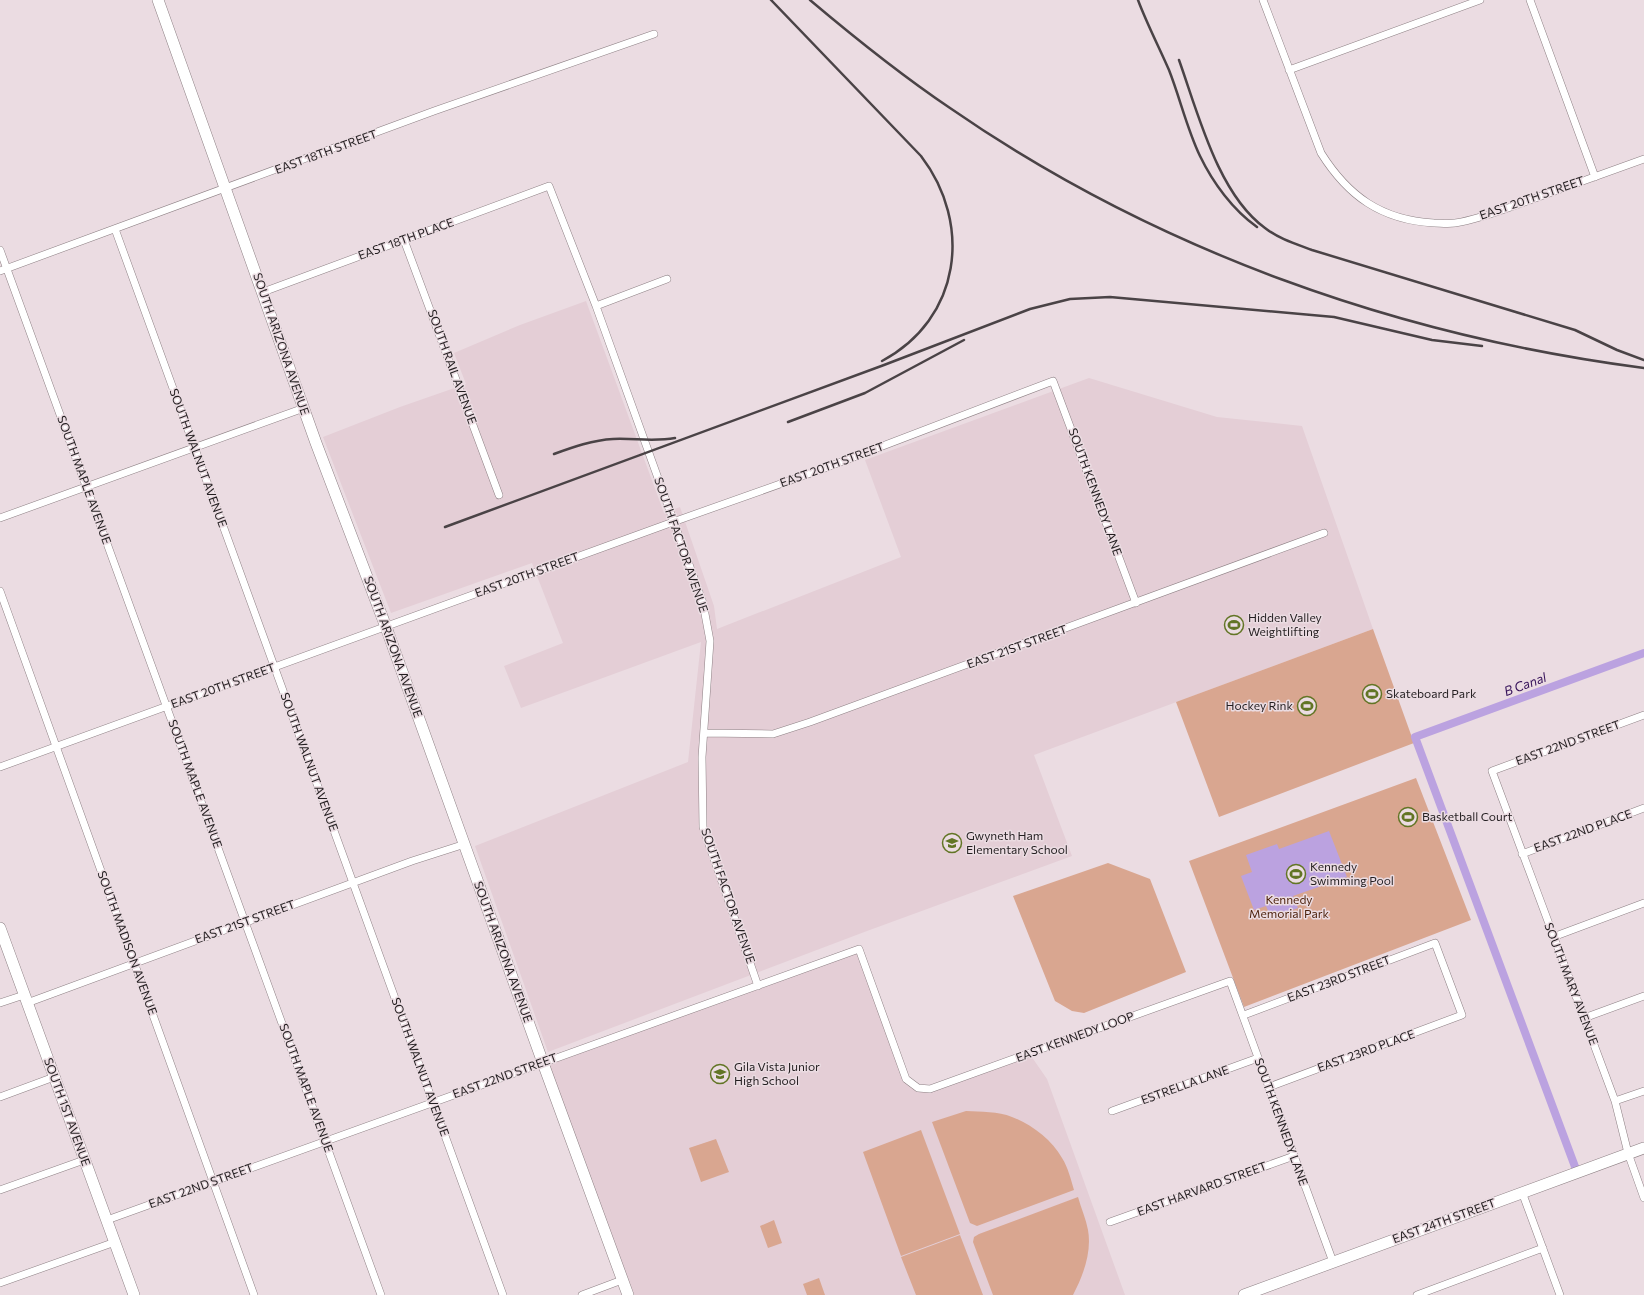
<svg xmlns="http://www.w3.org/2000/svg" width="1644" height="1295" viewBox="0 0 1644 1295" font-family="Commissioner,sans-serif">
  <rect width="100%" height="100%" fill="#ebdce2"/>
  <path fill="#e4ced6" d="M586,301L664,513L680,507L714,606L717,629L901,557L865,460L1089,378L1217,417L1302,426L1373,629L1034,755L1072,856L867,931L548,1052L475,846L688,762L701,642L521,708L504,666L563,643L532,563L391,613L323,437L400,407L466,384L454,353L520,325Z
    M859,949L906,1079L918,1088H930L1029,1053L1047,1079L1125,1295H628L543,1063Z"/>
  <path fill="#d9a690" d="M1373,629L1414,743L1219,817L1176,702Z
    M1416,778L1471,920L1244,1007L1189,861Z
    M1108,863L1150,879L1186,972L1084,1013L1072,1011L1055,1001L1013,896Z
    M966,1111C981,1112 998,1111 1012,1117C1031,1124 1052,1140 1062,1158C1068,1167 1071,1180 1074,1190L977,1226L970,1223L932,1122Z
    M921,1130L960,1234L901,1256L863,1152Z
    M716,1139L729,1172L701,1182L689,1148Z
    M1078,1197C1081,1208 1086,1219 1088,1230C1092,1252 1083,1276 1073,1295H993L973,1242L974,1237L979,1234Z
    M774,1220L782,1243L768,1248L760,1226Z
    M960,1235L983,1295H916L901,1257Z
    M819,1278L825,1295H807L803,1284Z"/>
  <path fill="#bba2e0" d="M1329,831L1347,877L1293,896L1298,908L1271,918L1266,906L1254,910L1241,876L1252,872L1246,855L1277,844L1279,849Z"/>
  <g fill="none" stroke-linecap="round" stroke-linejoin="round">
    <path stroke="#bba2e0" stroke-width="8" d="M1577,1172L1415,737L1644,653"/>
    <g stroke="#8e8185" stroke-width="8">
      <path id="street" d="M1263,0L1321,153C1348,196 1381,220 1434,223C1440,223 1448,224 1455,223C1481,219 1507,208 1533,199C1570,186 1607,172 1644,159
        M1530,0L1595,177
        M1289,70L1480,0
        M115,229L503,1295
        M404,240L499,495
        M0,250L381,1295
        M0,271L434,111L654,34
        M263,292L549,186L596,306L703,603L710,641L702,757L703,827L758,986
        M596,306L667,279
        M0,518L304,408
        M0,591L254,1295
        M1644,715L1492,771L1615,1101L1628,1153L1644,1198
        M704,733L773,734L810,722L1324,533
        M0,767L673,522L825,468L1053,381L1136,603
        M1522,854L1644,808
        M1553,937L1644,903
        M0,1003L24,995
        M27,1003L412,861L465,844
        M1244,1015L1435,943L1462,1015L1269,1087
        M1584,1018L1644,996
        M0,1097L54,1077
        M1615,1101L1644,1091
        M1112,1111L1258,1058
        M0,1190L84,1160
        M1522,1192L1560,1295
        M107,1220L859,949L906,1079L918,1088L930,1089L1230,981L1333,1262
        M1110,1222L1294,1156
        M0,1283L115,1242
        M582,1295L622,1280
        M1417,1295L1543,1248"/>
    </g>
    <g stroke="#8e8185" stroke-width="12">
      <path id="secondary" d="M158,0L316,443L386,627L543,1063L628,1295
        M0,928L134,1295
        M1244,1295L1644,1148"/>
    </g>
    <use href="#street" stroke="#fff" stroke-width="7"/>
    <use href="#secondary" stroke="#fff" stroke-width="11"/>
    <path stroke="#4a4346" stroke-width="2.5" d="M771,0L921,156C973,224 961,319 882,361
      M810,0C855,38 901,75 950,108C1155,250 1397,336 1644,368
      M1138,0C1147,24 1159,47 1169,70C1180,98 1187,129 1200,156C1213,183 1233,210 1257,227
      M1179,60C1198,113 1218,194 1265,228C1279,239 1296,244 1312,250L1575,330L1617,350L1644,360
      M788,422L865,393L964,340
      M554,454C573,447 593,440 613,439C634,438 654,442 675,438
      M445,527L884,365L1030,309L1070,299L1110,297L1334,317L1432,340L1482,346"/>
  </g>
  <defs>
    <g id="stadium-ring" transform="scale(1)"><circle r="9.5" fill="#ebdce2" stroke="#627525" stroke-width="1.5"/><path d="M0-5a6.5 5 0 1 0 0 10a6.5 5 0 1 0 0-10ZM-3.5-1.8h7v3.6h-7Z" fill="#627525"/></g>
    <g id="school-ring" transform="scale(1)"><circle r="9.5" fill="#ebdce2" stroke="#627525" stroke-width="1.5"/><path d="M0-5L7-2L0 1L-7-2ZM-4 1L0 2.5L4 1V4Q0 6-4 4Z" fill="#627525"/></g>
  </defs>
  <g fill-rule="evenodd">
    <use href="#stadium-ring" x="1234" y="625"/>
    <use href="#stadium-ring" x="1372" y="694"/>
    <use href="#stadium-ring" x="1307" y="706"/>
    <use href="#stadium-ring" x="1408" y="817"/>
    <use href="#school-ring" x="952" y="843"/>
    <use href="#stadium-ring" x="1296" y="874"/>
    <use href="#school-ring" x="720" y="1074"/>
  </g>
  <g text-anchor="middle" stroke-width="3" stroke-linejoin="round" paint-order="stroke">
    <g font-size="12" fill="#231e20" stroke="#ebdce2">
      <text transform="translate(326 152) rotate(-20)" y="4">EAST 18TH STREET</text>
      <text transform="translate(1532 198) rotate(-19)" y="4">EAST 20TH STREET</text>
      <text transform="translate(406 239) rotate(-20)" y="4">EAST 18TH PLACE</text>
      <text transform="translate(281 344) rotate(71)" y="4">SOUTH ARIZONA AVENUE</text>
      <text transform="translate(452 367) rotate(70)" y="4">SOUTH RAIL AVENUE</text>
      <text transform="translate(198 458) rotate(70)" y="4">SOUTH WALNUT AVENUE</text>
      <text transform="translate(832 465) rotate(-20)" y="4">EAST 20TH STREET</text>
      <text transform="translate(84 480) rotate(70)" y="4">SOUTH MAPLE AVENUE</text>
      <text transform="translate(1095 492) rotate(70)" y="4">SOUTH KENNEDY LANE</text>
      <text transform="translate(681 545) rotate(71)" y="4">SOUTH FACTOR AVENUE</text>
      <text transform="translate(527 575) rotate(-20)" y="4">EAST 20TH STREET</text>
      <text transform="translate(393 647) rotate(70)" y="4">SOUTH ARIZONA AVENUE</text>
      <text transform="translate(1017 647) rotate(-20)" y="4">EAST 21ST STREET</text>
      <text transform="translate(223 686) rotate(-20)" y="4">EAST 20TH STREET</text>
      <text transform="translate(1568 743) rotate(-20)" y="4">EAST 22ND STREET</text>
      <text transform="translate(309 762) rotate(70)" y="4">SOUTH WALNUT AVENUE</text>
      <text transform="translate(195 784) rotate(70)" y="4">SOUTH MAPLE AVENUE</text>
      <text transform="translate(1583 831) rotate(-20)" y="4">EAST 22ND PLACE</text>
      <text transform="translate(728 896) rotate(71)" y="4">SOUTH FACTOR AVENUE</text>
      <text transform="translate(245 922) rotate(-20)" y="4">EAST 21ST STREET</text>
      <text transform="translate(127 943) rotate(70)" y="4">SOUTH MADISON AVENUE</text>
      <text transform="translate(503 952) rotate(70)" y="4">SOUTH ARIZONA AVENUE</text>
      <text transform="translate(1339 979) rotate(-21)" y="4">EAST 23RD STREET</text>
      <text transform="translate(1571 984) rotate(69)" y="4">SOUTH MARY AVENUE</text>
      <text transform="translate(1075 1037) rotate(-20)" y="4">EAST KENNEDY LOOP</text>
      <text transform="translate(1366 1051) rotate(-20)" y="4">EAST 23RD PLACE</text>
      <text transform="translate(420 1067) rotate(70)" y="4">SOUTH WALNUT AVENUE</text>
      <text transform="translate(505 1076) rotate(-20)" y="4">EAST 22ND STREET</text>
      <text transform="translate(1185 1085) rotate(-20)" y="4">ESTRELLA LANE</text>
      <text transform="translate(306 1088) rotate(70)" y="4">SOUTH MAPLE AVENUE</text>
      <text transform="translate(67 1112) rotate(70)" y="4">SOUTH 1ST AVENUE</text>
      <text transform="translate(1281 1122) rotate(70)" y="4">SOUTH KENNEDY LANE</text>
      <text transform="translate(201 1186) rotate(-20)" y="4">EAST 22ND STREET</text>
      <text transform="translate(1202 1189) rotate(-20)" y="4">EAST HARVARD STREET</text>
      <text transform="translate(1444 1221) rotate(-20)" y="4">EAST 24TH STREET</text>
    </g>
    <g font-size="12" fill="#231e20" stroke="#ebdce2" text-anchor="start">
      <text x="1248" y="622">Hidden Valley<tspan x="1248" dy="14">Weightlifting</tspan></text>
      <text x="1386" y="698">Skateboard Park</text>
      <text x="1293" y="710" text-anchor="end">Hockey Rink</text>
      <text x="1422" y="821">Basketball Court</text>
      <text x="966" y="840">Gwyneth Ham<tspan x="966" dy="14">Elementary School</tspan></text>
      <text x="1310" y="871">Kennedy<tspan x="1310" dy="14">Swimming Pool</tspan></text>
      <text x="734" y="1071">Gila Vista Junior<tspan x="734" dy="14">High School</tspan></text>
    </g>
    <g font-size="12" fill="#4a1f09" stroke="#ebdce2">
      <text x="1289" y="904">Kennedy<tspan x="1289" dy="14">Memorial Park</tspan></text>
    </g>
    <g font-size="13" font-style="italic" fill="#351059" stroke="#ebdce2">
      <text transform="translate(1525 684) rotate(-20)" y="5">B Canal</text>
    </g>
  </g>
</svg>
